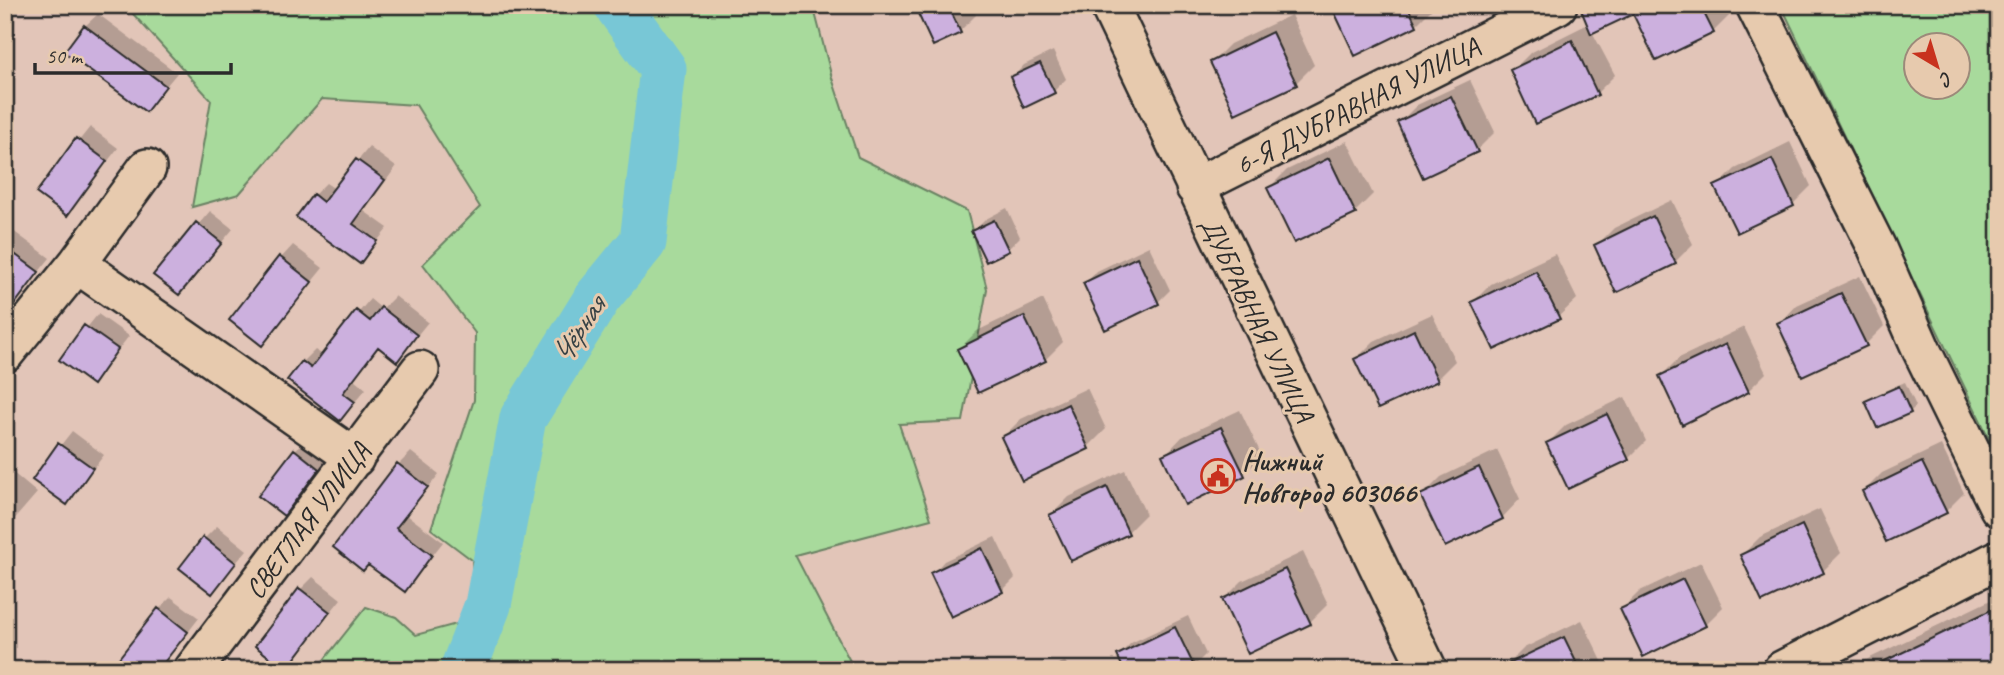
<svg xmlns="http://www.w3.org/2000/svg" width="2004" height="675" viewBox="0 0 2004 675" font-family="Caveat,sans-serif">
  <rect width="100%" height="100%" fill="#e2c5b8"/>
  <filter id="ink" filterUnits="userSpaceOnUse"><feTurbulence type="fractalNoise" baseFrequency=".0143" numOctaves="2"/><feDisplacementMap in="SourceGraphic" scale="14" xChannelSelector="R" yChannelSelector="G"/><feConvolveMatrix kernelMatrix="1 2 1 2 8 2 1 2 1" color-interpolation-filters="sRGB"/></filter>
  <g filter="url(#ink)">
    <path fill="#a8da9c" stroke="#6a8264" stroke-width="2" fill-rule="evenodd" d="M125,5H813L832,78L858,157L967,211L987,289L963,421L899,424L931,519L795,555L851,663L833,670H316L366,607L396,617L416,635L475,619L472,560L431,529L474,400L475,333L423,264L480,207L416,105L322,99L239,194L192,207L211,100Z
      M1781,5H1999V459ZM1916,46H1958V88H1916Z"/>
    <path fill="#0003" d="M916,5H971L976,15L960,31Z
      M1333,5H1433L1434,7L1416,25Z
      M1637,5H1727L1731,14L1713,32Z
      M98,14L177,73L146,110L85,26Z
      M1291,15L1314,65L1296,83L1236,112L1212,62L1230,44Z
      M1588,24L1615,75L1597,93L1512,71L1530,53Z
      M1053,51L1066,79L1054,91L1012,78L1024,65Z
      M1470,80L1495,132L1477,150L1399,123L1417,105Z
      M90,127L118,148L67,213L38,192Z
      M1347,141L1373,194L1355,212L1269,188L1287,170Z
      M1790,142L1811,186L1793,204L1717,187L1735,169Z
      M369,147L396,167L364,211L388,228L360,262L314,195L326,183L335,189Z
      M1672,200L1693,244L1675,262L1596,246L1614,228Z
      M1007,208L1020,237L1008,249L974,231L986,219Z
      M210,211L233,229L179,293L156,274Z
      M5,225L50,258L17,299L5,290Z
      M293,245L323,268L262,343L281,258Z
      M1149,246L1170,290L1158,302L1085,284L1097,271Z
      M1555,254L1577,299L1558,317L1473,302L1491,284Z
      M1860,276L1884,326L1866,344L1779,324L1797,305Z
      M395,296L428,322L397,360L380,346L354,379L366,389L340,419L303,362L315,350L323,355L370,299L382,309Z
      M1043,299L1063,342L1045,360L959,349L977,331Z
      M98,314L129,336L93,382L61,360Z
      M1432,314L1455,361L1437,379L1356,359L1374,341Z
      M1744,327L1766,373L1748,391L1661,376L1679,358Z
      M1905,382L1916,406L1910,412L1867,402L1873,396Z
      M1087,388L1106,429L1088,447L1023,479L1003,437L1021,419Z
      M1625,397L1646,441L1628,459L1548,443L1566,425Z
      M1240,410L1262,456L1244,474L1164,456L1182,437Z
      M72,431L104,455L67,503L34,479Z
      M308,438L330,456L283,513L295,450Z
      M1941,445L1964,493L1946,511L1864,491L1882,473Z
      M1497,450L1520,499L1502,518L1423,495L1441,477Z
      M411,452L439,474L407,515L443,542L405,590L369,563L398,465Z
      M5,466L37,493L5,530Z
      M1125,470L1146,514L1128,532L1051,515L1069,497Z
      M1820,509L1841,553L1823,571L1763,600L1742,555L1760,537Z
      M217,526L247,550L212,591L205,538Z
      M995,537L1015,578L1002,591L932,574L944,561Z
      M1303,552L1328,604L1310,622L1224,599L1242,581Z
      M1701,562L1723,607L1705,625L1622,609L1640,591Z
      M313,577L341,599L286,668L300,590Z
      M1999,596V667L1993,670H1845Z
      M171,597L199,618L159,670H137L159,609Z
      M1188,616L1206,654L1194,666L1119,655L1131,643Z
      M1582,620L1605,667L1601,670H1508L1506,666L1524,648Z
      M1065,661L1070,670H1047Z"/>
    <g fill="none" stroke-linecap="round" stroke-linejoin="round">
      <path stroke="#78c7d6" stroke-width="47" d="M463,670L488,605L523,418L598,297L643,242L663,69L617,5"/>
    </g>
    <path fill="#ccb0de" stroke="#2b2b2b" stroke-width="2" d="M914,5H948L961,33L933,46Z
      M1331,5H1407L1417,26L1355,56Z
      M1579,5H1700L1714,33L1656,61L1633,14L1591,34Z
      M84,25L166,86L146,112L64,52Z
      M1272,32L1297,85L1235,114L1210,62Z
      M1572,40L1598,95L1535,124L1510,70Z
      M1040,63L1055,93L1024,108L1010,77Z
      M1451,96L1478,152L1423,178L1397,122Z
      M76,138L107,161L67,216L36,193Z
      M1329,158L1356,214L1294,243L1267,188Z
      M356,159L385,180L353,224L377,241L360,264L296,217L313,194L323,202Z
      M1772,159L1794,206L1737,233L1714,186Z
      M1653,216L1676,264L1616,293L1594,245Z
      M994,220L1009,251L986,262L971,231Z
      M196,222L222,243L179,295L153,275Z
      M5,247L39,272L5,317Z
      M279,256L312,282L262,346L229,320Z
      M1137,257L1159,304L1105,330L1083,283Z
      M1536,271L1560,319L1494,350L1471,302Z
      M1841,293L1867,346L1802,376L1777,323Z
      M381,307L417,335L397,362L378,347L343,393L355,402L340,421L287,380L302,361L311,368L356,310L370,321Z
      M1024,316L1046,361L978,393L957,349Z
      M84,325L118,349L93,385L59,360Z
      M1414,330L1438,381L1378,409L1354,359Z
      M1726,344L1749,392L1682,425L1659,376Z
      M1899,386L1911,413L1877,428L1865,401Z
      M1068,404L1089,449L1022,481L1001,437Z
      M1607,414L1629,460L1568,489L1546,443Z
      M1221,427L1245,476L1185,505L1162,455Z
      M58,443L93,468L67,505L32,480Z
      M294,449L319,469L284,516L258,496Z
      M1922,462L1947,513L1886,542L1862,491Z
      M397,463L428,487L396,528L432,555L405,592L368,565L363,571L333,547Z
      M1479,467L1503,519L1445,547L1420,495Z
      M1107,487L1129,534L1071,561L1049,515Z
      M1802,525L1824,573L1762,602L1740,555Z
      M203,537L236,563L212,594L179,568Z
      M982,548L1003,592L951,617L930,573Z
      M1285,569L1311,624L1248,654L1222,599Z
      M1683,579L1706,626L1643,657L1620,609Z
      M299,588L330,612L286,670L255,646Z
      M1999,606V670H1866Z
      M158,608L188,632L158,670H134L119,658Z
      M1175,627L1196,670H1124L1117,655Z
      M1564,637L1580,670H1495Z"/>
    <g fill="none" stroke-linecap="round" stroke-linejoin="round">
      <g stroke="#2b2b2b" stroke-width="42">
        <path id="minor" d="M1109,5L1428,670
          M1755,5L1876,246L1922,351L1999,508
          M1195,187L1558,5
          M77,264L355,458
          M5,353L77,264L147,168
          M193,670L420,370
          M1782,670L1999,559"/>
      </g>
      <use href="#minor" stroke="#e7caae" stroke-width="37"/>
    </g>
  </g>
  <defs>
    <g id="civic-ring" transform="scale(1.75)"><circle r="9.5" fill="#e7caae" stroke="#c8321e" stroke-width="1.5"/><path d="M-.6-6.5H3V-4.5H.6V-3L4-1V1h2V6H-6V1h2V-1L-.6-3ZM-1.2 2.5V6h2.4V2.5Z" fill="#c8321e"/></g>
  </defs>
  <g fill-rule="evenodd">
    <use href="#civic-ring" x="1218" y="476"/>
  </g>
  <g text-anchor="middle" stroke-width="6" stroke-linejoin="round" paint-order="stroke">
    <g font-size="28" fill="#2b2b2b" stroke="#e7caae">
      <text transform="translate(1357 105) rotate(-27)" y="10">6-Я ДУБРАВНАЯ УЛИЦА</text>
      <text transform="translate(1258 319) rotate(64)" y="10">ДУБРАВНАЯ УЛИЦА</text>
      <text transform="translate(307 520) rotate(-53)" y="10">СВЕТЛАЯ УЛИЦА</text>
    </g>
    <g font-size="28" font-weight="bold" fill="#2b2b2b" stroke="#e7caae" text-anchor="start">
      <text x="1242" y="470">Нижний<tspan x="1242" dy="32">Новгород 603066</tspan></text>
    </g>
    <g font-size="30" font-style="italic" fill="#374245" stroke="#e7caae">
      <text transform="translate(578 330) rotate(-57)" y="10">Чёрная</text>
    </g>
  </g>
  <rect width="2004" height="675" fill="none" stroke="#e7caae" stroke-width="28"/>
  <rect x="14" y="14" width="1976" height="647" fill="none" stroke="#2b2b2b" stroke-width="2.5" filter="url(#ink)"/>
  <g transform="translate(1937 66) rotate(142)"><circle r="33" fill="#e7caae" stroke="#9c8a7a" stroke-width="2"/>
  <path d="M0-5L12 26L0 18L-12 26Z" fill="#c8321e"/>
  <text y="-10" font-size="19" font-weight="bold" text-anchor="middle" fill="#2b2b2b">С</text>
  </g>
  <path d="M35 63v10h196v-10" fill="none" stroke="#2b2b2b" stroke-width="3.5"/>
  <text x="46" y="63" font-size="21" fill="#2b2b2b" stroke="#e7caae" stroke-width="5" paint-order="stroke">50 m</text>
</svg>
